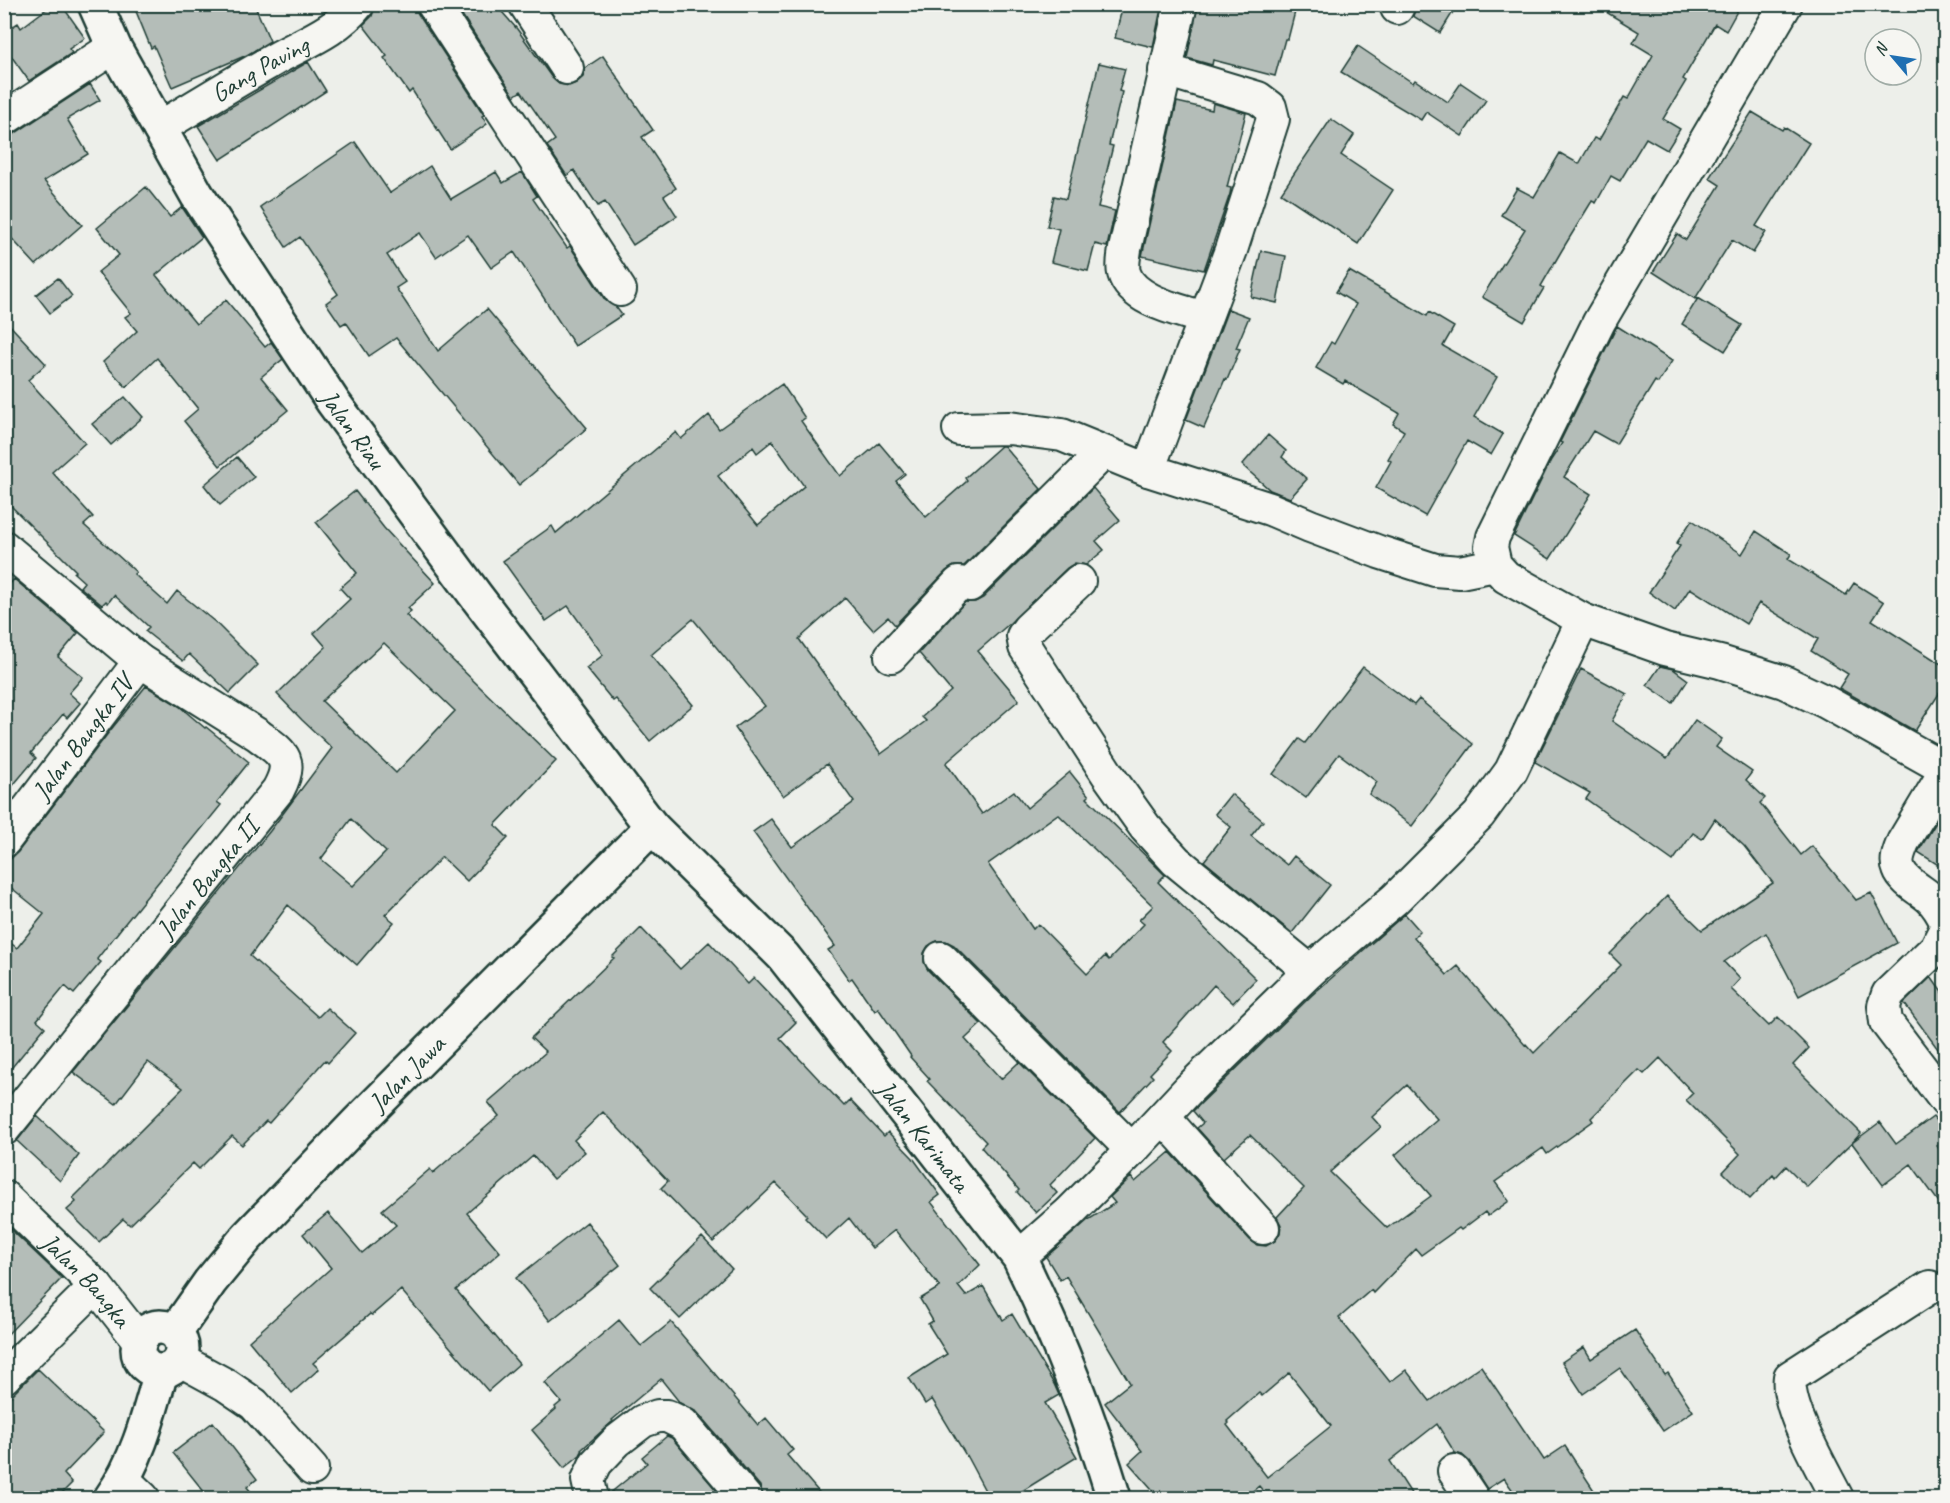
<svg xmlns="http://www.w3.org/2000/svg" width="1950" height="1503" viewBox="0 0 1950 1503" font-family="Caveat,sans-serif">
  <rect width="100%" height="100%" fill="#edefea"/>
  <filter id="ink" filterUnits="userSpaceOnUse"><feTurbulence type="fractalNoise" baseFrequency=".0167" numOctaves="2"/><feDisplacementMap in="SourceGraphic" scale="12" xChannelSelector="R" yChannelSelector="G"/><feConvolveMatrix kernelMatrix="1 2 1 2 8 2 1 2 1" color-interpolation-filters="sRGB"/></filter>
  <g filter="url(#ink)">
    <path fill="#b4bdb8" stroke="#1f3d34" stroke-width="1.5" fill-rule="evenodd" d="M53,4H61L85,38L69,49L72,53L29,81L4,46V32L18,23L21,28Z
      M133,4H254L270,41L247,55L172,87L154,46L151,48Z
      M376,4H415L418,14L484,115L482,116L487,124L450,149L412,90L409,93L384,58L387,56L363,25L372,16Z
      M455,4H495L517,29L552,78L559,84L569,86L576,83L583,77L585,68L603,56L653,130L642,137L676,188L664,196L677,216L633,245L605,202L598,206L574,170L567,176L547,146L555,140L521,91L514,96Z
      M1123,4H1162L1153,47L1115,38Z
      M1198,4H1297L1288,39H1285L1275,76L1213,60L1212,65L1187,58Z
      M1417,4H1458L1440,33L1413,16Z
      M1593,4H1741L1726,31L1715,24L1683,79L1686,81L1663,119L1680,129L1667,150L1646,138L1620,181L1611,176L1596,203L1592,201L1562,250L1541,286L1544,288L1524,322L1482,297L1525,229L1501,215L1517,188L1534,197L1560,153L1579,164L1594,138L1599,140L1624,97L1628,99L1653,55L1633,43L1639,32Z
      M1358,46L1413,83L1415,80L1448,102L1461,83L1486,100L1462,136L1426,112L1421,120L1341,72Z
      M308,62L326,91L220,160L198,126Z
      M1099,63L1125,69L1119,91L1122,92L1109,145L1113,146L1098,207L1115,211L1107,247L1095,244L1088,271L1051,262L1059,229L1047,226L1054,196L1066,199Z
      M90,84L100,100L67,119L88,154L44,181L82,225L36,265L4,230V137L14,134Z
      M1177,102L1212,110L1213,103L1246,113L1227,187L1231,188L1230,194L1204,270L1142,256Z
      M1752,112L1782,130L1784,127L1809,143L1756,226L1766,232L1753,253L1732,240L1695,299L1653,272L1677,234L1686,240L1720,185L1709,178Z
      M1331,119L1354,135L1341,155L1393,190L1358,244L1281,193Z
      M355,142L390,193L430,166L451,199L496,172L503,183L522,172L537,196L533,199L567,248L570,246L605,300L616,307L622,315L575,346L514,252L491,268L468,235L436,257L420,233L387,255L405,282L396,288L438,351L487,309L587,428L519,485L396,338L369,356L346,322L341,325L326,303L338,294L300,237L286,247L260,207Z
      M146,187L170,217L182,207L202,237L156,275L196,324L226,300L265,347L271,342L283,359L261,377L288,410L220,466L184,421L198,409L157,358L126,387L103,362L137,331L125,317L131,313L98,272L119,255L97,228Z
      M1261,251L1286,256L1277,303L1251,297Z
      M1349,271L1427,316L1429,312L1454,327L1443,346L1497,377L1474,417L1503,434L1491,455L1467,441L1425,516L1376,488L1391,461L1388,459L1404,431L1393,424L1399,413L1345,381L1343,384L1316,368L1331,342L1334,344L1356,304L1336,292Z
      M58,278L72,296L50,313L36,295Z
      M1698,298L1742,325L1725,351L1682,324Z
      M1228,309L1249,317L1236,348L1240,349L1227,380L1225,379L1204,428L1186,420Z
      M4,319L46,364L28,380L85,443L52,472L93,517L84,525L136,572L134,574L167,604L177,591L215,622L258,665L230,693L189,654L183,661L145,631L149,627L114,595L108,603L106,601L102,605L80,587L84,582L74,573L76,571L4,499Z
      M1617,326L1672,361L1658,383L1655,381L1616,444L1593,431L1564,477L1591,494L1550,559L1514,536L1551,460L1562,443L1560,442Z
      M782,384L805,418L801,421L840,476L879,443L905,474L896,481L926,517L967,481L965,478L1001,446H1004L1041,489L964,566H954L946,571L895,625L888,617L873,630L845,598L799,639L881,754L926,721L922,717L951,691L919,653L965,602H975L983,598L1093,488L1120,520L1096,541L1104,550L1086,565L1075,563L1067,568L1010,623L978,651L1019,700L946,763L982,814L1014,791L1027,808L1070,772L1089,796L1087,798L1165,875L1158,882L1256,979L1233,1003L1214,985L1163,1042L1172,1051L1150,1074L1153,1077L1120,1112L954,945L946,941H937L928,946L924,953V962L928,970L981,1024L965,1039L1001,1079L1019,1062L1095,1138L1050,1185L1057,1193L1036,1213L1017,1192L1019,1190L981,1147L986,1142L927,1081L930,1079L910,1057L911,1056L878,1008L875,1011L852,978L849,980L828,950L835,946L753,832L771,819L792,847L854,802L827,764L783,796L735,728L765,706L693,619L651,655L693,705L650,741L616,699L613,701L586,668L603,655L568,606L546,621L503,561L552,526L556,533L676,432L681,439L709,415L719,429ZM772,441L804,486L758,525L718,476L753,447L757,453ZM1058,814L1153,906L1139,920L1144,924L1109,960L1105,956L1087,974L1038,924L1033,929L988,864Z
      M125,397L143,417L111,445L92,424Z
      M1268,435L1286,451L1282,457L1307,479L1290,498L1270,490L1242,465Z
      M237,457L254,477L220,505L204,485Z
      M355,491L384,528L435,583L408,608L411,611L406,615L556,761L495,825L508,838L467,881L442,857L385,915L394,922L357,965L288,905L250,956L318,1017L327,1008L355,1033L328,1063L325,1060L269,1123L266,1121L242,1145L232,1136L199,1169L193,1163L130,1225L123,1219L99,1242L67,1210L76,1202L73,1198L183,1088L148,1062L116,1104L73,1072L270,831L332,748L302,720L277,694L326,647L314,633L350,599L340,588L357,573L316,522ZM384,643L455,711L396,773L322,701ZM351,819L386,852L353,886L321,859Z
      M1692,520L1742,554L1756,531L1791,554L1788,559L1846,595L1854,583L1884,602L1872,620L1946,667V683L1915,731L1839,688L1848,674L1811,651L1818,639L1759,603L1746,624L1690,588L1675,611L1649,592L1680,546L1676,544Z
      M14,579L78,633L58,657L83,677L69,693L80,703L67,718L63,714L31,753L36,758L4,796V591Z
      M1660,666L1673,669L1688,680L1673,703L1647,685Z
      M1363,667L1414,705L1419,699L1473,744L1412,826L1369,794L1377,782L1339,754L1306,798L1273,774L1299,739L1305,743Z
      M1581,669L1627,694L1612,721L1667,759L1695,720L1722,739L1716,747L1752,772L1746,780L1765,798L1760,803L1801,855L1812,846L1856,900L1871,893L1897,943L1799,996L1766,933L1724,962L1740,979L1731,989L1769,1026L1778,1017L1809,1048L1793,1065L1861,1133L1852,1143L1880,1122L1896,1144L1933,1117L1946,1133V1140L1937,1146L1946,1158V1212L1911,1164L1883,1185L1852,1143L1807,1187L1786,1166L1775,1178L1773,1175L1750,1199L1723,1172L1740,1154L1686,1100L1693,1093L1660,1058L1644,1074L1639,1070L1591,1118L1593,1121L1547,1154L1543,1148L1495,1182L1509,1201L1488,1216L1485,1212L1461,1230L1459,1228L1421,1255L1416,1249L1373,1293L1371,1290L1339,1318L1390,1382L1406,1370L1430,1401L1481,1366L1544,1460L1565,1446L1599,1498H1518L1504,1478L1487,1489L1469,1461L1462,1455L1455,1453L1437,1424L1390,1461L1414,1498H1269L1259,1486L1244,1498H1160L1129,1463L1142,1451L1105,1403L1130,1383L1066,1276L1060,1280L1046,1257L1088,1220L1115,1203L1110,1197L1131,1177L1135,1182L1170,1152L1250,1240L1257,1245L1266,1246L1275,1241L1280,1233L1281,1225L1277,1217L1304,1188L1250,1135L1224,1158L1197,1128L1203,1123L1193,1111L1312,995L1405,914L1420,931L1414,937L1447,975L1458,966L1525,1045L1526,1044L1534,1053L1621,965L1610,954L1667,896L1702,930L1773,883L1744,846L1715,819L1702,839L1693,833L1673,861L1586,799L1590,793L1535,762ZM1407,1085L1437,1119L1395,1155L1431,1196L1387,1228L1330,1172L1381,1127L1372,1117ZM1289,1373L1331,1426L1267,1477L1227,1425L1229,1423L1227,1421L1259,1393L1262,1396Z
      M146,686L179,706L205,728L206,727L249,762L217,802L221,805L122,927L97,959L101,962L74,994L65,986L37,1020L45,1027L4,1077V938L17,948L44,914L4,882V865L18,852L109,732Z
      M1231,794L1263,821L1251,836L1287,865L1294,856L1330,885L1292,933L1204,861L1231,827L1215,814Z
      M1938,819L1946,824V870L1918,852Z
      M641,928L680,969L709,942L748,984L754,978L796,1022L780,1038L844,1106L850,1100L884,1136L888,1132L913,1158L940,1195L931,1202L980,1265L958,1286L966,1296L983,1286L1003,1320L1012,1314L1054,1384L1059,1395L1045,1403L1077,1457L1011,1498H989L967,1457L932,1399L925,1404L909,1378L947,1354L928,1324L933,1321L920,1299L940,1287L895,1230L872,1248L849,1218L826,1239L805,1217L807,1215L776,1183L713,1242L661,1188L668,1181L603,1112L574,1140L585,1152L553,1179L533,1156L467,1213L500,1252L456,1290L519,1364L488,1391L401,1290L372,1315L370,1314L313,1363L319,1369L292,1393L249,1341L331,1268L303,1234L328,1213L362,1253L396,1225L382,1210L430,1169L433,1173L499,1116L488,1102L546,1052L531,1038L614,958L612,957Z
      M1931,977L1946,998V1060L1904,1003Z
      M37,1116L79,1155L60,1181L17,1141Z
      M587,1222L620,1265L550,1321L516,1278Z
      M4,1223L62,1278L4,1338Z
      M702,1237L732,1269L680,1319L650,1288Z
      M619,1320L641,1346L671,1322L758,1425L766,1418L793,1450L787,1455L824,1498H763L760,1486L697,1412L680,1403L661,1379L612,1420L613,1421L581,1450L582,1451L580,1455L564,1468L532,1430L556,1409L555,1407L561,1402L545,1383Z
      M1635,1330L1665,1375L1668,1373L1693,1411L1663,1431L1620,1368L1583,1394L1562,1362L1584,1347L1591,1359Z
      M38,1369L104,1432L64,1474L72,1483L57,1498H4V1403Z
      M213,1422L257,1479L247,1487L256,1498H209L173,1453Z
      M667,1436L672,1438L723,1498H609V1494L647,1463L642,1457Z"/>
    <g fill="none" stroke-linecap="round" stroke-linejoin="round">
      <g stroke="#1f3d34" stroke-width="36">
        <g id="minor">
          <path d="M433,4L620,290"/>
          <path d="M525,4L567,68"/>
          <path d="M1181,4L1125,249C1124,257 1122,265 1124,273C1132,301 1180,310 1204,318"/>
          <path d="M1786,4L1599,322L1493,537L1491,547L1495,565L1506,577L1583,620L1665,649L1720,662L1784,682L1826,702L1935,763L1942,772V777L1903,842C1900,850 1895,860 1899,869C1903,881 1921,890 1930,898C1937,905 1942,913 1946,922"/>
          <path d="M1397,8L1399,4"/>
          <path d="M4,119L114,47"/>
          <path id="s1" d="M159,128C196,106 233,83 270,62C300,44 335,33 358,4"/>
          <path d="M959,429L1009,428L1062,435L1148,470L1270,509L1310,526L1379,552L1435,570L1460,572L1495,565"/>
          <path d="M1148,470L1231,250L1273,119L1270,107L1258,98L1165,70"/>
          <path d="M4,547L140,661L258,735C282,753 295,759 278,790L4,1129"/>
          <path d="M1079,581L1028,629L1023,636L1025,647L1108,775L1145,827L1176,861L1310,971"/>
          <path d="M891,656L959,583L970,585L1103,453"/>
          <path id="s2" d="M4,841L140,661"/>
          <path d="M1946,928L1936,948L1888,994L1884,1006L1886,1022L1946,1101"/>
          <path d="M941,958L1132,1150"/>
          <path d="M1163,1117L1263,1228"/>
          <path id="s3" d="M4,1197L96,1286L140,1342"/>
          <path d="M1019,1257L1069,1213L1132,1150L1189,1089L1310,971L1395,899L1479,815L1511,771L1583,620"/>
          <path d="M180,1360L226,1385L254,1404L312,1469"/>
          <path d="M4,1377L96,1286"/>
          <path d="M1454,1471L1472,1498"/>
          <path d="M124,1480L143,1498"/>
          <path d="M592,1498L588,1480L596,1463L617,1441L643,1421L658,1416H667L683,1424L746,1498"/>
          <path d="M1837,1498C1823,1470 1785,1407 1790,1377L1930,1287"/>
        </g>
      </g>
      <g stroke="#1f3d34" stroke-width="38">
        <g id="major">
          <path id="s4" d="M95,4L114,47L197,195L333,402L476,596L652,827L783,956L1019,1257C1057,1335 1089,1416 1114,1498"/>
          <circle cx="160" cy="1349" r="22"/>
          <path id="s5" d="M175,1332L210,1282L247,1237L358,1122L652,827"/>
          <path d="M111,1498C137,1462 149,1415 161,1372"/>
        </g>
      </g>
      <use href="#minor" stroke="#f6f6f2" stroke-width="32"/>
      <use href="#major" stroke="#f6f6f2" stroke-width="33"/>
    </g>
  </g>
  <g text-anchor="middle" stroke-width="4.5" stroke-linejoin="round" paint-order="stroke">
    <g font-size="26" fill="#1f3d34" stroke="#f6f6f2">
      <text dy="9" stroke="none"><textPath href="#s1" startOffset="117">Gang Paving</textPath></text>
      <text dy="9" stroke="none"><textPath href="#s4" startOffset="498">Jalan Riau</textPath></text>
      <text dy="9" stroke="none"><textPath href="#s2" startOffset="130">Jalan Bangka IV</textPath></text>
      <text transform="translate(207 878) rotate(-51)" y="9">Jalan Bangka II</text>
      <text dy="9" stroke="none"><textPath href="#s5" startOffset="348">Jalan Jawa</textPath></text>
      <text dy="9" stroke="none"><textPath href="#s4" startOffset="1408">Jalan Karimata</textPath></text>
      <text dy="9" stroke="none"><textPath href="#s3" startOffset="117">Jalan Bangka</textPath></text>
    </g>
  </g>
  <rect width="1950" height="1503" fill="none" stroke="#f6f6f2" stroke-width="24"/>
  <rect x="12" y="12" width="1926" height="1479" fill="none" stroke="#1f3d34" stroke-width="2" filter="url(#ink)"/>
  <g transform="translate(1893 57) rotate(299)"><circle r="28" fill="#f6f6f2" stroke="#a0aca6" stroke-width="1.5"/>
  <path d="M0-4.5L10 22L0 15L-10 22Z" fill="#1f6fb2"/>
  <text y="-9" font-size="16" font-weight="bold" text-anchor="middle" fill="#1f3d34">N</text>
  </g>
</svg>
